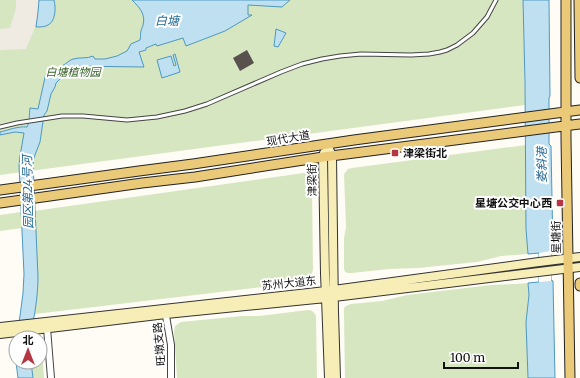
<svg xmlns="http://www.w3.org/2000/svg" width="580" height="378" viewBox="0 0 580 378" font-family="Merriweather,'Noto Sans SC',serif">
  <rect width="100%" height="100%" fill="#fefcf5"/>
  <path fill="#d6e6c1" d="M0,0H523L525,105L0,175Z
    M526,145V229L528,254L501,256L477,262L418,268L389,269L352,273H348L345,272L344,269V238L346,227L344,174L348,169L352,168Z
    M304,173L309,174L311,177L312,190L313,269C312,275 310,279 304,282L35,314C39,280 36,246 34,211Z
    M21,212L22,228L0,231V215Z
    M528,283L529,295L526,322L528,378H345L344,313V308L346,306L351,304L382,301L407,295L491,285L516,284Z
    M308,310C312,310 314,312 316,316L317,378H177L176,362L174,333L175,326L181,322L242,316H259Z
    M40,343L42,350L44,378H33L31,362H40Z"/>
  <path fill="#efebe3" d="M16,0H39L38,12L36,25L26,49L0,50V29L10,28L16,8Z"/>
  <path fill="#bfe0f0" stroke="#4d98c0" d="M39,0H54C56,8 56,23 46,26C43,27 39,27 36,27L38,12Z
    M132,0H290L282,7L248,5V15H252L225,31L186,46L183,38L157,46L156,44L146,48V50L139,52L144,67L70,66V71L66,73L56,83L55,87L51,94L47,111L44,115L40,142L35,155L33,162L38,277C38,298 34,318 30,338H16V362H31L33,378H18L15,354V341L20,316L23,293L24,274L19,166L20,156L24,133L15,132L0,135V132C9,130 18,126 27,127C30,122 29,114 30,108L38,109L46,73C52,73 60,72 62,66C66,64 69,60 73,59C80,57 87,59 93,56L95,59H105L117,56L127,51L131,44L140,40C141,37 140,34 141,31C141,29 143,27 143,25C146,14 139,7 132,0Z
    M523,0H549L550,96L549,98V144L551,146L553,251L551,252V280L553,281L555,378H528L526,322L529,295L528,283L539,282V253L528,254L526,229L525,83Z
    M276,29L286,33L278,47L274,46Z
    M175,54L180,72L162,78L157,60L171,56L174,66L176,65L173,55Z"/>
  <path fill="#fefcf5" d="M551,251V281L539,282V253Z"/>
  <path fill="#58514e" d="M247,50L254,63L240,71L233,58Z"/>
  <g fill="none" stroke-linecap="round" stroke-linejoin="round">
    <g stroke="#444" stroke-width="5">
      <path id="service" d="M0,127L17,123L62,116H83L127,120L157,117L185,111L207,104L281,72L302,64L322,59L340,56L361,54L411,55L429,54L440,52L447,50L457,45L473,33L487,17L496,0"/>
    </g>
    <g stroke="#444" stroke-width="8">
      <path id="minor" d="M165,310L171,345V378
        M47,328L51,378"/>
    </g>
    <g stroke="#333" stroke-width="10">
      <path id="secondary" d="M327,144L332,156L334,312L336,378
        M324,153L323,157L325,274L326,298L329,378
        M0,327L326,291L539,262L580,257
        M0,334L166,314L326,298L580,267"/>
    </g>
    <g stroke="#222" stroke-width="11">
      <path id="primary" d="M566,0V139L570,378
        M579,0L580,78
        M0,190L139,171L193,164L354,140L580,110
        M0,203L142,183L195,177L323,157L580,124
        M580,283V286"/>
    </g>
    <use href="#service" stroke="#fff" stroke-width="3"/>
    <use href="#minor" stroke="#fff" stroke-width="6"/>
    <use href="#secondary" stroke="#f7edb7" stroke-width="8"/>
    <use href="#primary" stroke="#eac979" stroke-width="9"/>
  </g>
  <g fill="#b33642" stroke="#fff" stroke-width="1.5">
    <rect x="391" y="149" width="8" height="8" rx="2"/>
    <rect x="556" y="199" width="8" height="8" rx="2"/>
  </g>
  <g text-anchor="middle" stroke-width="4" stroke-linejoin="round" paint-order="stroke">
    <g font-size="11" font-style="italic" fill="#366327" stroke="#fff">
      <text x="73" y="76">白塘植物园</text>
    </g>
    <g font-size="11" fill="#111" stroke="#fff">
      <text transform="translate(288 138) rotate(-9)" y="4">现代大道</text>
      <text transform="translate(312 180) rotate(-91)" y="4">津梁街</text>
      <text transform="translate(556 237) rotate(-91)" y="4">星塘街</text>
      <text transform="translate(289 283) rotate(-6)" y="4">苏州大道东</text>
      <text transform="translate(159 344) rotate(-95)" y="4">旺墩支路</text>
    </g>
    <g font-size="11" font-weight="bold" fill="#111" stroke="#fff" text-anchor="start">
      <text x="403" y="157">津梁街北</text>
      <text x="552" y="207" text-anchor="end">星塘公交中心西</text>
    </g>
    <g font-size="12" font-style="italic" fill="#266b97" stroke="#fff">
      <text x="167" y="25">白塘</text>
      <text transform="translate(542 165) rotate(-91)" y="4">娄斜港</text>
      <text transform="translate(28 192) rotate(-91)" y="4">园区第24号河</text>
    </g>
  </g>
  <g transform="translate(28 350)"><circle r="19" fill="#ffffff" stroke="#a0a0a0"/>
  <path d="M0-3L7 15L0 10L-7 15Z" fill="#b33642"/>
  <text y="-6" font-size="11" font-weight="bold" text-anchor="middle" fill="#111111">北</text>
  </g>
  <path d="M444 362v6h74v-6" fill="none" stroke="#111111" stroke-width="2"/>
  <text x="450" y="362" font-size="12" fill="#111111" stroke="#ffffff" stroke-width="3" paint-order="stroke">100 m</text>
</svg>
